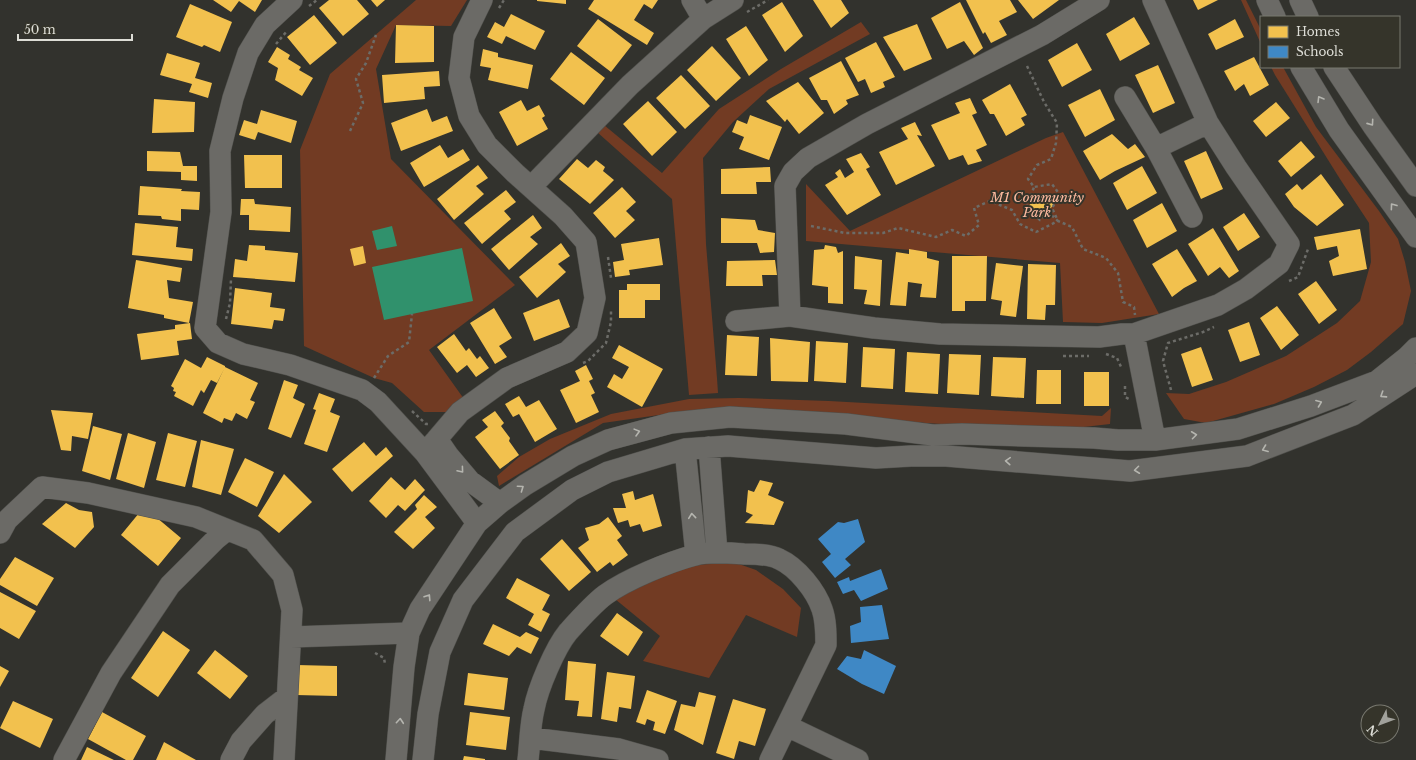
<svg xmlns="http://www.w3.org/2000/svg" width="1416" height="760" viewBox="0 0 1416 760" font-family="'Libre Baskerville',serif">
  <rect width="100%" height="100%" fill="#32322d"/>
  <path fill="#723b23" d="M416,0H467L451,26L396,25L376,69L391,159L515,285L429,350L464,399L446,412H424L392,383L374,378L304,346L300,150L330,74Z
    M1241,0H1246L1261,30V44Z
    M861,22L870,34L769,89L733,122L703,158L706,244L717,378L718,393L689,395L672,199L597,132L604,125L662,173L719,109L781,69Z
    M1271,67H1283L1316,127L1379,211L1398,239L1405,262L1411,291L1403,324L1371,352L1347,370L1314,387L1274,404L1206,423L1184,419L1166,393L1189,394L1226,382L1286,356L1337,323L1360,301L1371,262L1369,223L1340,179L1275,75Z
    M1063,132L1159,314L1102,323L1063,322L1060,263L806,241V184L850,231L1046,138Z
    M739,398L829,401L1102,416L1111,408L1110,424L1049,431L926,423L825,414L680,412L603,423L499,486L497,476L519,457L550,439L611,414L689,399Z
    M736,563L756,570L783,589L801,608L797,637L746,615L709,678L643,661L660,636L615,599L685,565Z"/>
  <path fill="#30916c" d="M392,226L397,246L377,250L372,231Z
    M462,248L473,301L384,320L372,267Z"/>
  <path fill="#f2c14e" d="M213,0H262L255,12L239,1L231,12Z
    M329,0H357L369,14L343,36L319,8Z
    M371,0H385L377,7Z
    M537,0H566V4L537,1Z
    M594,0H658L652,9L644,4L634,20L654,33L647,45L588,9Z
    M813,0H841L849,13L831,28Z
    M966,0H1010L1017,12L999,21L1007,35L991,43L985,32L983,34Z
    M1018,0H1059L1033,19Z
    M1193,0H1218L1198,10Z
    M782,2L803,36L785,52L762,15Z
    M960,2L983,48L974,55L964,41L947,49L931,18Z
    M190,4L232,22L220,52L204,45L202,47L176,37Z
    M511,14L545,31L535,50L506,36L502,44L487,37L495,22L504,27Z
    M314,15L337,43L310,65L287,37Z
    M1134,17L1150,44L1120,61L1106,34Z
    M598,19L632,45L611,72L577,46Z
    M1235,19L1244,37L1216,50L1208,34Z
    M917,24L932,59L904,71L883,37Z
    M396,25L434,26V62L395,63Z
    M746,26L768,60L749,76L726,39Z
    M876,42L895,77L883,82L885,87L871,93L865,79L858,82L845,58Z
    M1077,43L1092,70L1062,87L1048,60Z
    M712,46L741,78L716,101L687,70Z
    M277,47L290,55L288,59L301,67L299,70L313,78L302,96L275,80L278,68L268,62Z
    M483,49L498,53V57L533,65L528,89L488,80L491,68L480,66Z
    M571,52L605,78L584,105L550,79Z
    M167,53L200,63L195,78L212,83L208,98L189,92L192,84L160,75Z
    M1254,57L1269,85L1250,96L1244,84L1235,91L1224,71Z
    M841,61L859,95L846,100L848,104L834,114L827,100H821L809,78Z
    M1158,65L1175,103L1153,113L1135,75Z
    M439,71L440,86L424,87L425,99L384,103L382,75Z
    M681,75L710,106L685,129L656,98Z
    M798,82L824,113L799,134L787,119L785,122L766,101Z
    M1010,84L1027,115L1021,118L1025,125L1006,136L994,114H990L982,100Z
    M1100,89L1115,120L1085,137L1068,105Z
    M970,98L977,113L972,115L987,145L976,150L982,161L968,165L963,155L949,160L931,125L960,113L955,103Z
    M154,99L195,102L194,132L152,133Z
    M521,100L527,111L539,105L545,116L542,118L548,129L517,146L499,112Z
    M648,101L677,132L652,156L623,124Z
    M1276,102L1290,118L1266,137L1253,121Z
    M427,109L432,122L447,116L453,131L401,151L391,123Z
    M261,110L297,121L291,143L258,132L255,140L239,135L244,120L257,124Z
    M750,115L782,127L769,160L739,149L744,137L732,132L737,120L747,124Z
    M915,122L922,136L917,135L935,166L896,185L879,152L908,139L901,128Z
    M1112,134L1128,149L1135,144L1145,157L1115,171L1100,180L1083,151Z
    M1301,141L1315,157L1291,177L1278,161Z
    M440,145L448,158L463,149L470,160L424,187L410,163Z
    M147,151L180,152L183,166H197V181L181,180V172L147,171Z
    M1206,151L1223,189L1201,199L1184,161Z
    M861,153L870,167L866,169L881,195L847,215L825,185L838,177L835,173L840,169L845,178L854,172L846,159Z
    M244,155H282V188H245Z
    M577,159L588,168L596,160L605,167L603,171L614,180L590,204L559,179Z
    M478,165L488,178L476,186L484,194L454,220L437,199Z
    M1142,166L1157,193L1127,210L1113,183Z
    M770,167L771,182H756L757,194H721V169Z
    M1321,174L1344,205L1317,226L1294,207L1285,194L1297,184L1302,190Z
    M140,186L182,189L181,191L200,192L199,210L181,209V221L162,219L161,216L138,215Z
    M622,187L636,202L626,211L635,220L615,238L593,213Z
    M506,190L516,202L504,211L511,219L482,244L464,223Z
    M1043,193L1054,205L1039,219L1027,207Z
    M241,199H254L255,204L291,207L290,232L249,230V215H240Z
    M1162,203L1177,231L1147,248L1133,220Z
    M1244,213L1260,237L1238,251L1223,227Z
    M533,215L542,228L530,237L538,244L509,270L491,249Z
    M721,218L755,220L758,230L775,233L774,252L760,253L757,243H721Z
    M135,223L178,227L176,247L193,249L192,261L132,255Z
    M1213,228L1239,271L1229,278L1220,267L1208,276L1188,244Z
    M1360,229L1367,269L1333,276L1329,261L1339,256L1337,246L1317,250L1314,237Z
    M659,238L663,265L629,270L630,275L615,277L613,262L624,260L621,244Z
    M561,243L570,256L558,264L566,272L537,298L519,277Z
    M249,245L265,246V250L298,253L295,282L233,277L235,259L247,261Z
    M825,245L836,247L838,253L843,251V304L828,303V287L812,285L814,250L824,249Z
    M363,246L366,263L354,266L350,249Z
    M909,249L927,252V258L939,261L936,298L920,297L922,284L908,282L906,306L890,305L896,252L909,254Z
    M1177,249L1197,281L1184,288L1172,297L1152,264Z
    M855,256L882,260L880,306L864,304L867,290L854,289Z
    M952,256H987L986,301H965V311H952Z
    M136,260L182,268L180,282L167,280L169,298L193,302L189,323L164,318V315L128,308Z
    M775,260L777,275H762L763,286H726L727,261Z
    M996,263L1023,266L1016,317L1000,315L1002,301L991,299Z
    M1028,264L1056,265L1055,305H1046L1045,320L1027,319Z
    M1316,281L1337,310L1319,324L1298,294Z
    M627,284H660V300H645V318H619V290H627Z
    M235,288L272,293L270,307L285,309L283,321L274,320L272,329L231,324Z
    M559,299L570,327L534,341L523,313Z
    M1277,306L1299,335L1281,350L1260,318Z
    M494,308L512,338L499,346L507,357L495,364L470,323Z
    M1249,322L1260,355L1240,362L1228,330Z
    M190,323L192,339L177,341L179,355L141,360L137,334L175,329V325Z
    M454,334L466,351L469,348L477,359L480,356L489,368L476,377L467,365L457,373L437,347Z
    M727,335L759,337L757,376L725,375Z
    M770,338L810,342L808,382L771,381Z
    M816,341L848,343L846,383L814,381Z
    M619,345L663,369L642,407L607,387L614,374L622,379L629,367L612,358Z
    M863,347L895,349L893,389L861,387Z
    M1201,347L1213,380L1192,387L1181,354Z
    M907,352L940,354L938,394L905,392Z
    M949,354L981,355L979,395L947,393Z
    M207,357L225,366V367L258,383L250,400L255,402L247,419L236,413L232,421L224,418L222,423L203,413L224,369L217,383L211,380L204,393L201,390L193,406L174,396L176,392L173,391L174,388L171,386L185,359L201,368Z
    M993,357L1026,358L1024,398L991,396Z
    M586,365L593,379L589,381L595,393L591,395L599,412L576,423L560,390L580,381L575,371Z
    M1037,370H1061V404H1036Z
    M1084,372H1109V406H1084Z
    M284,380L298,385L293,398L305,404L291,438L268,429Z
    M319,393L335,399L330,412L340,416L327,452L304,444L316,410L313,409Z
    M519,396L526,407L539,400L557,429L535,442L519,414L513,417L505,404Z
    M51,410L93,413L88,439L72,436L71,451L61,450Z
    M495,411L504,423L501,426L510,438L509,441L519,455L500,469L475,437L488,427L482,420Z
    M93,426L122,434L110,480L82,471Z
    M128,433L156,442L144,488L116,479Z
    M168,433L197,441L185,487L156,480Z
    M201,440L234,449L221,495L192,487Z
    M364,442L376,456L386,447L393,456L352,492L332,469Z
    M245,458L274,472L257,507L228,492Z
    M284,474L312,502L279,533L258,516Z
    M391,477L405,490L415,479L425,490L405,511L398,505L386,518L369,501Z
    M760,480L773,483L768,495L784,502L774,525L745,523L753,515L746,512L748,490L754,492Z
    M633,491L635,500L653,494L662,526L643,532L640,524L630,527L628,520L618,523L613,508H626L622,494Z
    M424,495L437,507L425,517L435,528L413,549L394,532L417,509L415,505Z
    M66,503L79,510L92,512L94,527L75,548L42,524Z
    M144,507L181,538L158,566L121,535Z
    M608,517L622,536L617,540L628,555L613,566L610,562L597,572L578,548L589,540L585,528L599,524Z
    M562,539L591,572L569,591L540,559Z
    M15,557L54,578L37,606L0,585V579Z
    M517,578L550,595L542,610L550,614L541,632L528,625L534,614L506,598Z
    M0,592L36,611L19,639L0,628Z
    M617,613L643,632L628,656L600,636Z
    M493,624L520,637L526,632L539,638L531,654L517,647L509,656L483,644Z
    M163,631L190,650L158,697L131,678Z
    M215,650L248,676L230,699L197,673Z
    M568,661L596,664L592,717L577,716L579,701L565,700Z
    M297,665L337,666V696L296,695Z
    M0,666L9,671L0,687Z
    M607,672L635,676L631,709L619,707L617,722L601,719Z
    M468,673L508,678L504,710L464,705Z
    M647,690L677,701L665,734L653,730L655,722L647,719L645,725L636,722Z
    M699,692L716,696L703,745L674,730L681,704L695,707Z
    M733,699L766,709L755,746L739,741L734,759L716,753Z
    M13,701L53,719L40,748L0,728Z
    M102,712L146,736L133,760H126L88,739Z
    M470,712L510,717L506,750L466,745Z
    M164,742L196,760H156Z
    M87,747L114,760H81Z
    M464,756L485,759V760H463Z"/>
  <path fill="#3f88c5" d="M858,519L865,542L845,559L851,565L835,578L822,562L831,554L818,539L838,522L844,523Z
    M881,569L888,589L861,601L854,590L843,594L837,582L849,577L850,581Z
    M882,605L889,639L851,643L850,626L861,622L860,607Z
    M864,650L896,666L884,694L862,684L837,669L847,656L861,659Z"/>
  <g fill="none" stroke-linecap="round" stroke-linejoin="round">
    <g stroke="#50504c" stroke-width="22">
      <path id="minor" d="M292,0L265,25L248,53L233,98L220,151L221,212L205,328L218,343L243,354L290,365L362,390L378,402L425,453L460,412L507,378L567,352L587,333L595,298L586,242L563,216L515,173L487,145L469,116L459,78L464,37L482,0
        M692,0L703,19
        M1099,0L1042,35L867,124L808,158L793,172L785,186L790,316L874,328L940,334L1099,337L1122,334H1134L1218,305L1246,289L1279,264L1289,244L1236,167L1208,123L1153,0
        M1267,0L1275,17
        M1300,0L1308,17
        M1301,67L1339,130L1416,237
        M1334,67L1373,126L1416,186
        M1125,97L1156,148L1192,217
        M1156,148L1208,123
        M531,187L630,85L703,19L733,0
        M736,321L790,316
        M1134,334L1155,440
        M437,439L448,455L470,481L500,503
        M709,447L717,553
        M685,449L696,555
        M425,453L477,523
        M0,533L7,520L42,487L88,493L196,517L253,540L283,575L292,610L284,760
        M291,637L409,633
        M787,726L858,760
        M531,738L619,749L658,760
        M64,760L111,673L170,585L216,539L227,530
        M231,760L241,741L265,714L287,697
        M396,760L404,667L409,633L420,609L477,523L500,503L525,485L573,456L608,440L671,423L730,417L846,424L933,435L962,434L1094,438L1118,440H1155L1238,429L1311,406L1377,381L1407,357L1416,348
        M423,760L428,714L440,652L463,600L515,532L572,490L608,472L685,449L728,446L876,458L911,456H946L1130,471L1247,456L1353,415L1416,374
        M528,760C530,743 530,725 534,709C538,688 555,648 568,632C578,621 593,604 605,595C627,579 669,562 695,555C711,551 728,553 744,554C755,554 769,554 779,559C797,567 816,591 822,609C826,620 826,633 826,645L770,760"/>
    </g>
    <path stroke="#6c6c68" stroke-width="2.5" stroke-dasharray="3 3" stroke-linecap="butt" d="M309,6L317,0
      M499,8L504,0
      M747,12L768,0
      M276,44L287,31
      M1027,66L1044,102L1057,123L1056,143L1051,159L1037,165L1028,179L1034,187L1052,184L1060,195L1052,208L1058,221L1049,213L1040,220L1027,207L1034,187
      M350,131L363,103L356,79L366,63L376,35
      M811,226L845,233H883L898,228L936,237L952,230L966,236L979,225L974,208L990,201L1012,210L1020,224L1036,232L1058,221L1072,227L1083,249L1106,258L1118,273L1123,302L1134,307L1135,315
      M608,257L611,278
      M1289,281L1298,277L1308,249L1307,247
      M226,319L230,303L231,279
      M1106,354L1117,358L1122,369
      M1063,356H1089
      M583,363L588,361L606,343L611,322V311
      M374,378L388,356L409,342L412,314
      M1125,386V397L1129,399
      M1171,390L1163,361L1168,343L1203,332L1214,327
      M412,411L426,424H428
      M375,653L384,658L385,664"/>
    <use href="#minor" stroke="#6b6a66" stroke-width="21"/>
  </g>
  <defs><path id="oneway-chevron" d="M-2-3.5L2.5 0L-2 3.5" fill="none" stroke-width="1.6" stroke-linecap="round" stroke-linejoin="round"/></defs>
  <g stroke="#b5b5af">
    <use href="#oneway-chevron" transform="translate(1320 99) rotate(-121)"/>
    <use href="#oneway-chevron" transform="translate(1371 123) rotate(55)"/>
    <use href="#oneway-chevron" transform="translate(1393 206) rotate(-126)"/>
    <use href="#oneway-chevron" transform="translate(1383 395) rotate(147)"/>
    <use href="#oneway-chevron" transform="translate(1319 403) rotate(-21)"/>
    <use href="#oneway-chevron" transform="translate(637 432) rotate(-15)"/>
    <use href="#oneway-chevron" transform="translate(1194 435) rotate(-7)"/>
    <use href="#oneway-chevron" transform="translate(1265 449) rotate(159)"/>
    <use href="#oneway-chevron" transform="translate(1008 461) rotate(-176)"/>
    <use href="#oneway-chevron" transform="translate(461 470) rotate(50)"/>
    <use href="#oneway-chevron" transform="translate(1137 470) rotate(173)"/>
    <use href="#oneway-chevron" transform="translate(521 488) rotate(-35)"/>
    <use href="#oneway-chevron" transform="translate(692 516) rotate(-96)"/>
    <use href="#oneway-chevron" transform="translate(428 597) rotate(-57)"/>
    <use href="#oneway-chevron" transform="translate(400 721) rotate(-85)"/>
  </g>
  <g text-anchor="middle" stroke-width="4" stroke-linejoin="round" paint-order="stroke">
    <g font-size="13" font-style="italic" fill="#fdba9f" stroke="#35342a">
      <text x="1037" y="202">M1 Community<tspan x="1037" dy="15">Park</tspan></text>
    </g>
  </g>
  <rect x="1260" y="16" width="140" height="52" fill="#35342a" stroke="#78786f"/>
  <rect x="1268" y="26" width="20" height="12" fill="#f2c14e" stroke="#78786f"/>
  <text x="1296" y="36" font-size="12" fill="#ddddd6">Homes</text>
  <rect x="1268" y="46" width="20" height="12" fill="#3f88c5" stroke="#78786f"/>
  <text x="1296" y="56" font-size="12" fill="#ddddd6">Schools</text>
  <g transform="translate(1380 724) rotate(228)"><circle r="19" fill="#35342a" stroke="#78786f"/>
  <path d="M0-3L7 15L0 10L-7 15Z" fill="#a1a19b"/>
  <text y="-6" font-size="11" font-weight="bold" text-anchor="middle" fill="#ddddd6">N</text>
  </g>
  <path d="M18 34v6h114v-6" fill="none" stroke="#ddddd6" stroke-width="2"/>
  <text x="24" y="34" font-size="12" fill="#ddddd6" stroke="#35342a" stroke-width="3" paint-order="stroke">50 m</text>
</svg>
